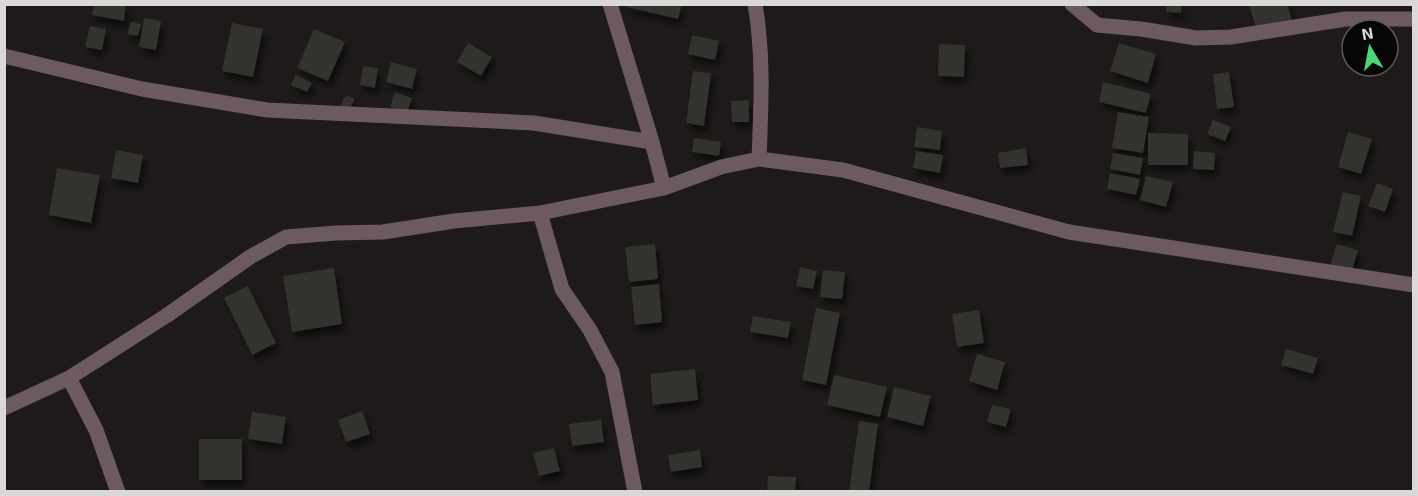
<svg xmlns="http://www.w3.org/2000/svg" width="1418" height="496" viewBox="0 0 1418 496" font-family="'Exo 2',sans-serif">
  <defs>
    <filter id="shadow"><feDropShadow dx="3.5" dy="6" stdDeviation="3" flood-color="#0009"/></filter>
  </defs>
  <rect width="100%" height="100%" fill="#1e1a1a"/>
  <path fill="#33302e" filter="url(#shadow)" d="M94,4H126L124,21L92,15Z
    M627,4H682L678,19L626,7Z
    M1167,4H1182L1181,13L1166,12Z
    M1251,4H1287L1292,20L1257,31L1249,5Z
    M144,18L161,21L156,50L139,47Z
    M131,22L141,24L138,36L127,34Z
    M232,23L263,29L253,77L222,71Z
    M90,26L106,29L102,50L85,47Z
    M314,29L345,42L328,81L297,68Z
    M692,35L719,41L715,60L688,54Z
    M468,43L492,57L481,76L457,62Z
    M1119,43L1156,54L1148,83L1110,71Z
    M939,44L965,45L964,77L938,76Z
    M391,62L417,69L412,89L386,82Z
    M363,66L378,68L375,88L360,85Z
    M693,71L711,73L704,126L686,123Z
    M1229,72L1234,107L1217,109L1213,74Z
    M296,75L312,83L307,92L291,85Z
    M1103,82L1151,94L1146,113L1099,102Z
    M395,92L412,98L407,112L390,107Z
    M346,95L355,99L349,110L340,106Z
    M749,100V122H732L731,101Z
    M1118,112L1149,117L1143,153L1112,148Z
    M1213,120L1231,127L1225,141L1207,134Z
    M917,127L942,131L940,150L914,147Z
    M1348,132L1372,139L1361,174L1338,167Z
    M1148,133L1188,134V165H1148Z
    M694,138L721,142L719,156L692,152Z
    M1026,148L1028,165L1000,168L998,153Z
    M116,150L143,155L138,183L111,178Z
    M916,151L943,155L940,173L913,168Z
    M1194,151L1215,153L1214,170L1193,169Z
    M1113,153L1143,158L1140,175L1110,169Z
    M57,168L100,175L91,223L49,215Z
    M1110,173L1140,179L1136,195L1107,189Z
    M1146,176L1173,182L1166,207L1140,200Z
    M1377,183L1393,189L1385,212L1368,206Z
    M1343,192L1361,196L1352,236L1333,232Z
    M655,244L658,279L629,282L625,247Z
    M1337,244L1358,250L1352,271L1330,265Z
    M800,267L817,271L813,289L796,286Z
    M334,268L342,324L292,332L283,276Z
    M823,270L845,272L842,299L820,297Z
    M659,284L662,322L635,325L631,287Z
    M248,286L276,343L252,355L224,298Z
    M816,308L840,313L826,385L802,380Z
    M979,310L984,343L957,347L952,314Z
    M753,316L791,322L788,338L750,332Z
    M1286,349L1318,358L1313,374L1281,365Z
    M977,354L1005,362L997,390L969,381Z
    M695,369L698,400L653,405L650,374Z
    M834,375L887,387L880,417L827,405Z
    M894,387L931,396L923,426L887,417Z
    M992,405L1011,409L1006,427L987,422Z
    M362,411L370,434L346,442L338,420Z
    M252,412L286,417L282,444L248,439Z
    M601,420L604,442L572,446L569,424Z
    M859,421L878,424L869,492H849Z
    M199,439H242V480H199Z
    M554,448L560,471L539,476L533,453Z
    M700,450L702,467L671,472L668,455Z
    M768,476L796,477L795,492H767Z"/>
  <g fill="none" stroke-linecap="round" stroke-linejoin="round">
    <path stroke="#6d5a61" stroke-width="15" d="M610,4L652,142
      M755,4C764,56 761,107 759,159
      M1072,4L1097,25L1141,29L1196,38L1231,37L1346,19H1414
      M4,56L142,89L267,110L534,123L652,142L664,188
      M540,213L562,289L590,330L612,372L635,492
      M69,378L96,430L118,492
      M4,408L69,378L166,316L250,257L286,237L336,233L383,232L454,221L540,213L664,188L721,167L759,159L843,170L1069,232L1414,285"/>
  </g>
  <rect width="1418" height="496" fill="none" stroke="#dbd8d8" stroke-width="12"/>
  <g transform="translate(1370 48) rotate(350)"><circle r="28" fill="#070606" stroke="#5c5a5a" stroke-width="1.5"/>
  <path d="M0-4.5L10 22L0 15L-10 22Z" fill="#4ed676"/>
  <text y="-9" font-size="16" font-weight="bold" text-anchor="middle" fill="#dbd8d8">N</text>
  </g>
</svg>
